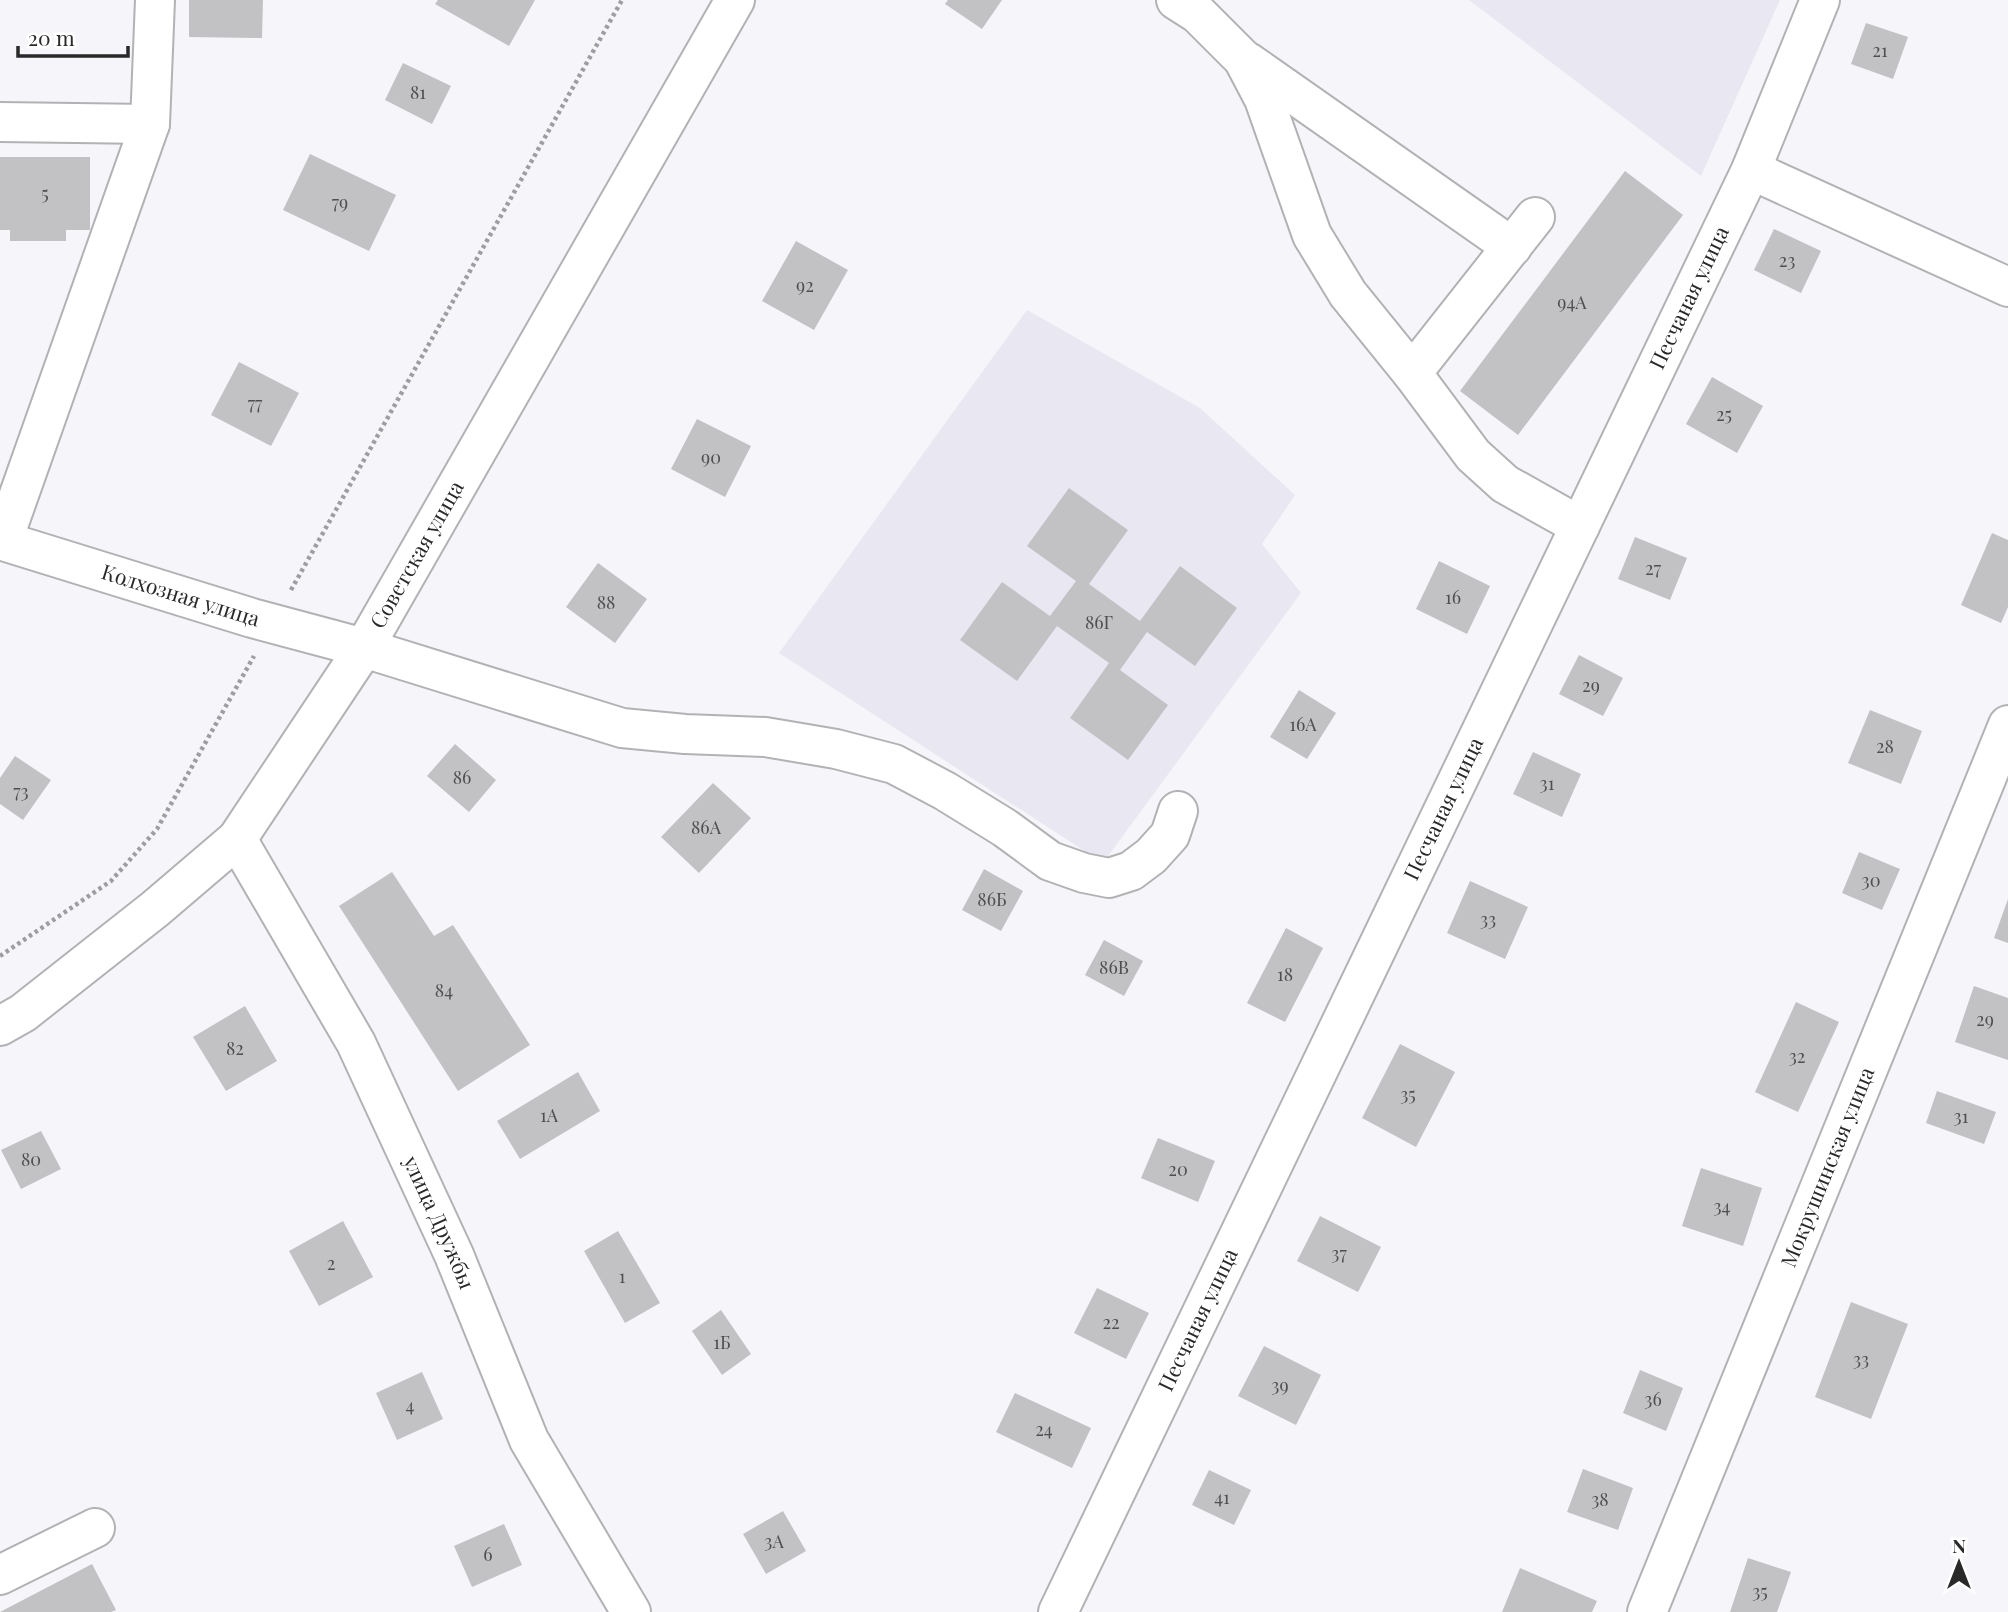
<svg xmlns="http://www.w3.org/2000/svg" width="2008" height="1612" viewBox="0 0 2008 1612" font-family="'Playfair Display',serif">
  <rect width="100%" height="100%" fill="#f6f5f9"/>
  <path fill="#e9e7f2" d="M1469,0H1780L1701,176Z
    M1027,310L1200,408L1295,495L1262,544L1301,593L1103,863L779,653Z"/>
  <path fill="#c2c2c5" d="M189,0H263L262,38L189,37Z
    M438,0H535L509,46L435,4Z
    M948,0H1002L982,29L945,4Z
    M1866,23L1908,37L1893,79L1851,64Z
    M403,63L451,86L432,124L385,100Z
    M310,154L396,195L369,251L283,210Z
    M0,157H90V230H66V241H10V230H0Z
    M1625,171L1683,215L1518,435L1460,391Z
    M1774,229L1821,251L1801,293L1754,270Z
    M796,241L848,270L814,330L762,301Z
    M239,362L299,393L271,446L211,415Z
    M1712,377L1763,406L1737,453L1686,424Z
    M697,419L751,446L725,497L671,469Z
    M1069,488L1128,530L1089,584L1140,621L1180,566L1237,608L1195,666L1147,632L1120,670L1168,705L1128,760L1070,718L1109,663L1057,626L1017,681L960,640L1002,582L1050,616L1076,581L1027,546Z
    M1992,533L2008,540V607L2001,623L1961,605Z
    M1635,537L1687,558L1670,600L1618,579Z
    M1439,561L1490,586L1467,634L1416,609Z
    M598,563L647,599L615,643L566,607Z
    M1579,655L1623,678L1603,716L1559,694Z
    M1299,690L1336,713L1307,759L1270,737Z
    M1870,710L1922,731L1901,784L1848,763Z
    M455,744L496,780L469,812L427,776Z
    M1533,752L1581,774L1562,817L1513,794Z
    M15,756L51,780L23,820L0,804V778Z
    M713,783L751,818L699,873L661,837Z
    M1859,852L1900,869L1882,910L1842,893Z
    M984,869L1023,891L1001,931L962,910Z
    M392,872L434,936L453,925L530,1045L458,1091L339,906Z
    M1470,881L1528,907L1505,959L1447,933Z
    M2008,899V943L1994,938Z
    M1286,928L1323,948L1285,1022L1247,1003Z
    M1104,940L1143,961L1124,996L1085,975Z
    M1974,986L2008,998V1060L1955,1042Z
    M1796,1002L1839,1022L1798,1112L1755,1092Z
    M245,1006L277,1061L226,1091L193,1037Z
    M1400,1044L1455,1072L1416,1147L1362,1118Z
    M578,1072L600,1111L520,1159L497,1121Z
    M1937,1091L1996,1112L1984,1144L1926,1123Z
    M41,1131L61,1169L21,1189L1,1150Z
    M1158,1138L1215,1161L1198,1202L1141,1178Z
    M1701,1168L1762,1188L1743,1246L1682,1226Z
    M1320,1216L1381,1247L1358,1292L1297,1261Z
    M343,1221L373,1277L319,1306L289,1251Z
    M618,1231L660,1303L625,1323L584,1251Z
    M1097,1288L1149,1313L1126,1359L1074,1333Z
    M1851,1302L1908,1324L1871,1419L1815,1397Z
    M721,1310L751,1354L722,1375L692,1331Z
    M1264,1346L1321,1375L1296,1425L1238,1396Z
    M1640,1370L1683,1388L1666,1431L1623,1413Z
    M422,1372L443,1419L397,1440L376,1393Z
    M1015,1393L1091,1428L1072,1468L996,1432Z
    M1583,1469L1633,1488L1618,1530L1567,1512Z
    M1209,1470L1251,1490L1234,1525L1192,1505Z
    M783,1511L806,1551L766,1574L743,1534Z
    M504,1524L522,1565L472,1587L454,1546Z
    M1748,1558L1791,1572L1777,1612H1730Z
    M92,1564L116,1610L111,1612H0Z
    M1520,1568L1597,1601L1592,1612H1502Z"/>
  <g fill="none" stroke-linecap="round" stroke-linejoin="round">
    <g stroke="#b2b2b5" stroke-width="42">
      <g id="minor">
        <path d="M1176,0L1198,14L1243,59L1264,99L1312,235L1348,294L1412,373L1473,455L1505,484L1580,526"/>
        <path d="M1248,62L1512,247"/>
        <path d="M0,122L150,124"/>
        <path d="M1751,170L2008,287"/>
        <path d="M1412,373L1535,217"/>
        <path id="s1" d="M0,540L252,618L364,648L622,728L685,734L765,737L836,749L894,764L945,791L1005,828L1050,861L1084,873L1109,878L1131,871L1151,856L1170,835L1178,811"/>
        <path d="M3,540L150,124L155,0"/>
        <path id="s2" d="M237,839L356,1043L454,1255L529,1440L631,1612"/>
        <path d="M0,1575L95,1528"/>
        <path id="s3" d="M1058,1612L1751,170L1820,0"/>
        <path id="s4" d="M1647,1612L2008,725"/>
      </g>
    </g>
    <g stroke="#b2b2b5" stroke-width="42">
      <g id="major">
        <path id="s5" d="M0,1026L23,1013L155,909L237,839L364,648L735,0"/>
      </g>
    </g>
    <path stroke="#9e9da0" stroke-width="4.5" stroke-dasharray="3.5 3.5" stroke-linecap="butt" d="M291,590L622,0
      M0,956L111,881L157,829L254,656"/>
    <use href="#minor" stroke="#fff" stroke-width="38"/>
    <use href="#major" stroke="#fff" stroke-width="38"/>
  </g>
  <g text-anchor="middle" stroke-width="6" stroke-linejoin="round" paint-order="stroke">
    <g font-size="18" fill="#4f4f51">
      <text x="1880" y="57">21</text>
      <text x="418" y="99">81</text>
      <text x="45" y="200">5</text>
      <text x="340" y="209">79</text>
      <text x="1787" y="267">23</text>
      <text x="805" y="292">92</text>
      <text x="1572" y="309">94А</text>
      <text x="255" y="410">77</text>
      <text x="1724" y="421">25</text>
      <text x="711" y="464">90</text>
      <text x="1653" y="575">27</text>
      <text x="1453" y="604">16</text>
      <text x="606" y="609">88</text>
      <text x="1099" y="629">86Г</text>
      <text x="1591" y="692">29</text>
      <text x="1303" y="731">16А</text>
      <text x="1885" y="753">28</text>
      <text x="462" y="784">86</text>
      <text x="1547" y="790">31</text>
      <text x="21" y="798">73</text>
      <text x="706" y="834">86А</text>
      <text x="1871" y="887">30</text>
      <text x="992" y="906">86Б</text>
      <text x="1488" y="926">33</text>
      <text x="1114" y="974">86В</text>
      <text x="1285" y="981">18</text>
      <text x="444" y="997">84</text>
      <text x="1985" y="1026">29</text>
      <text x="235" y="1055">82</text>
      <text x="1797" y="1063">32</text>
      <text x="1408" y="1101">35</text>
      <text x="549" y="1122">1А</text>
      <text x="1961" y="1123">31</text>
      <text x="31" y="1166">80</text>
      <text x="1178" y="1176">20</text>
      <text x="1722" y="1213">34</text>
      <text x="1339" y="1260">37</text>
      <text x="331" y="1270">2</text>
      <text x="622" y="1283">1</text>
      <text x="1111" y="1329">22</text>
      <text x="722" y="1349">1Б</text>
      <text x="1861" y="1366">33</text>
      <text x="1280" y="1392">39</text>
      <text x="1653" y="1406">36</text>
      <text x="410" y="1412">4</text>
      <text x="1044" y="1436">24</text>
      <text x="1222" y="1504">41</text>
      <text x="1600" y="1506">38</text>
      <text x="774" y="1548">3А</text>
      <text x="488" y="1561">6</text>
      <text x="1760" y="1598">35</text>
    </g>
    <g font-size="21" fill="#29292a" stroke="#fff">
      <text dy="7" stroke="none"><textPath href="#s3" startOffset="1458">Песчаная улица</textPath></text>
      <text dy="7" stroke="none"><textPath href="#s5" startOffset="639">Советская улица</textPath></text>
      <text dy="7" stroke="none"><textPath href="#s1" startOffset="189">Колхозная улица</textPath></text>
      <text dy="7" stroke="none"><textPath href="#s3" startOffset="891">Песчаная улица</textPath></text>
      <text dy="7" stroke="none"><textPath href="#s4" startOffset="480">Мокрушинская улица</textPath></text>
      <text dy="7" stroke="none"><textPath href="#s2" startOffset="434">улица Дружбы</textPath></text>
      <text dy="7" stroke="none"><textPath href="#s3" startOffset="324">Песчаная улица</textPath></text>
    </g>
  </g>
  <g transform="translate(1959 1563)" stroke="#ffffff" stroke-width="5" paint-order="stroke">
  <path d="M0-5L12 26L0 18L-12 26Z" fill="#29292a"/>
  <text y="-10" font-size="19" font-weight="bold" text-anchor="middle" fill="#29292a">N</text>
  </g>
  <path d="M18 46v10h110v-10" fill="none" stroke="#29292a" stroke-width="3.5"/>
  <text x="28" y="46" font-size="21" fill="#29292a" stroke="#ffffff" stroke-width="5" paint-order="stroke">20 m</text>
</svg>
